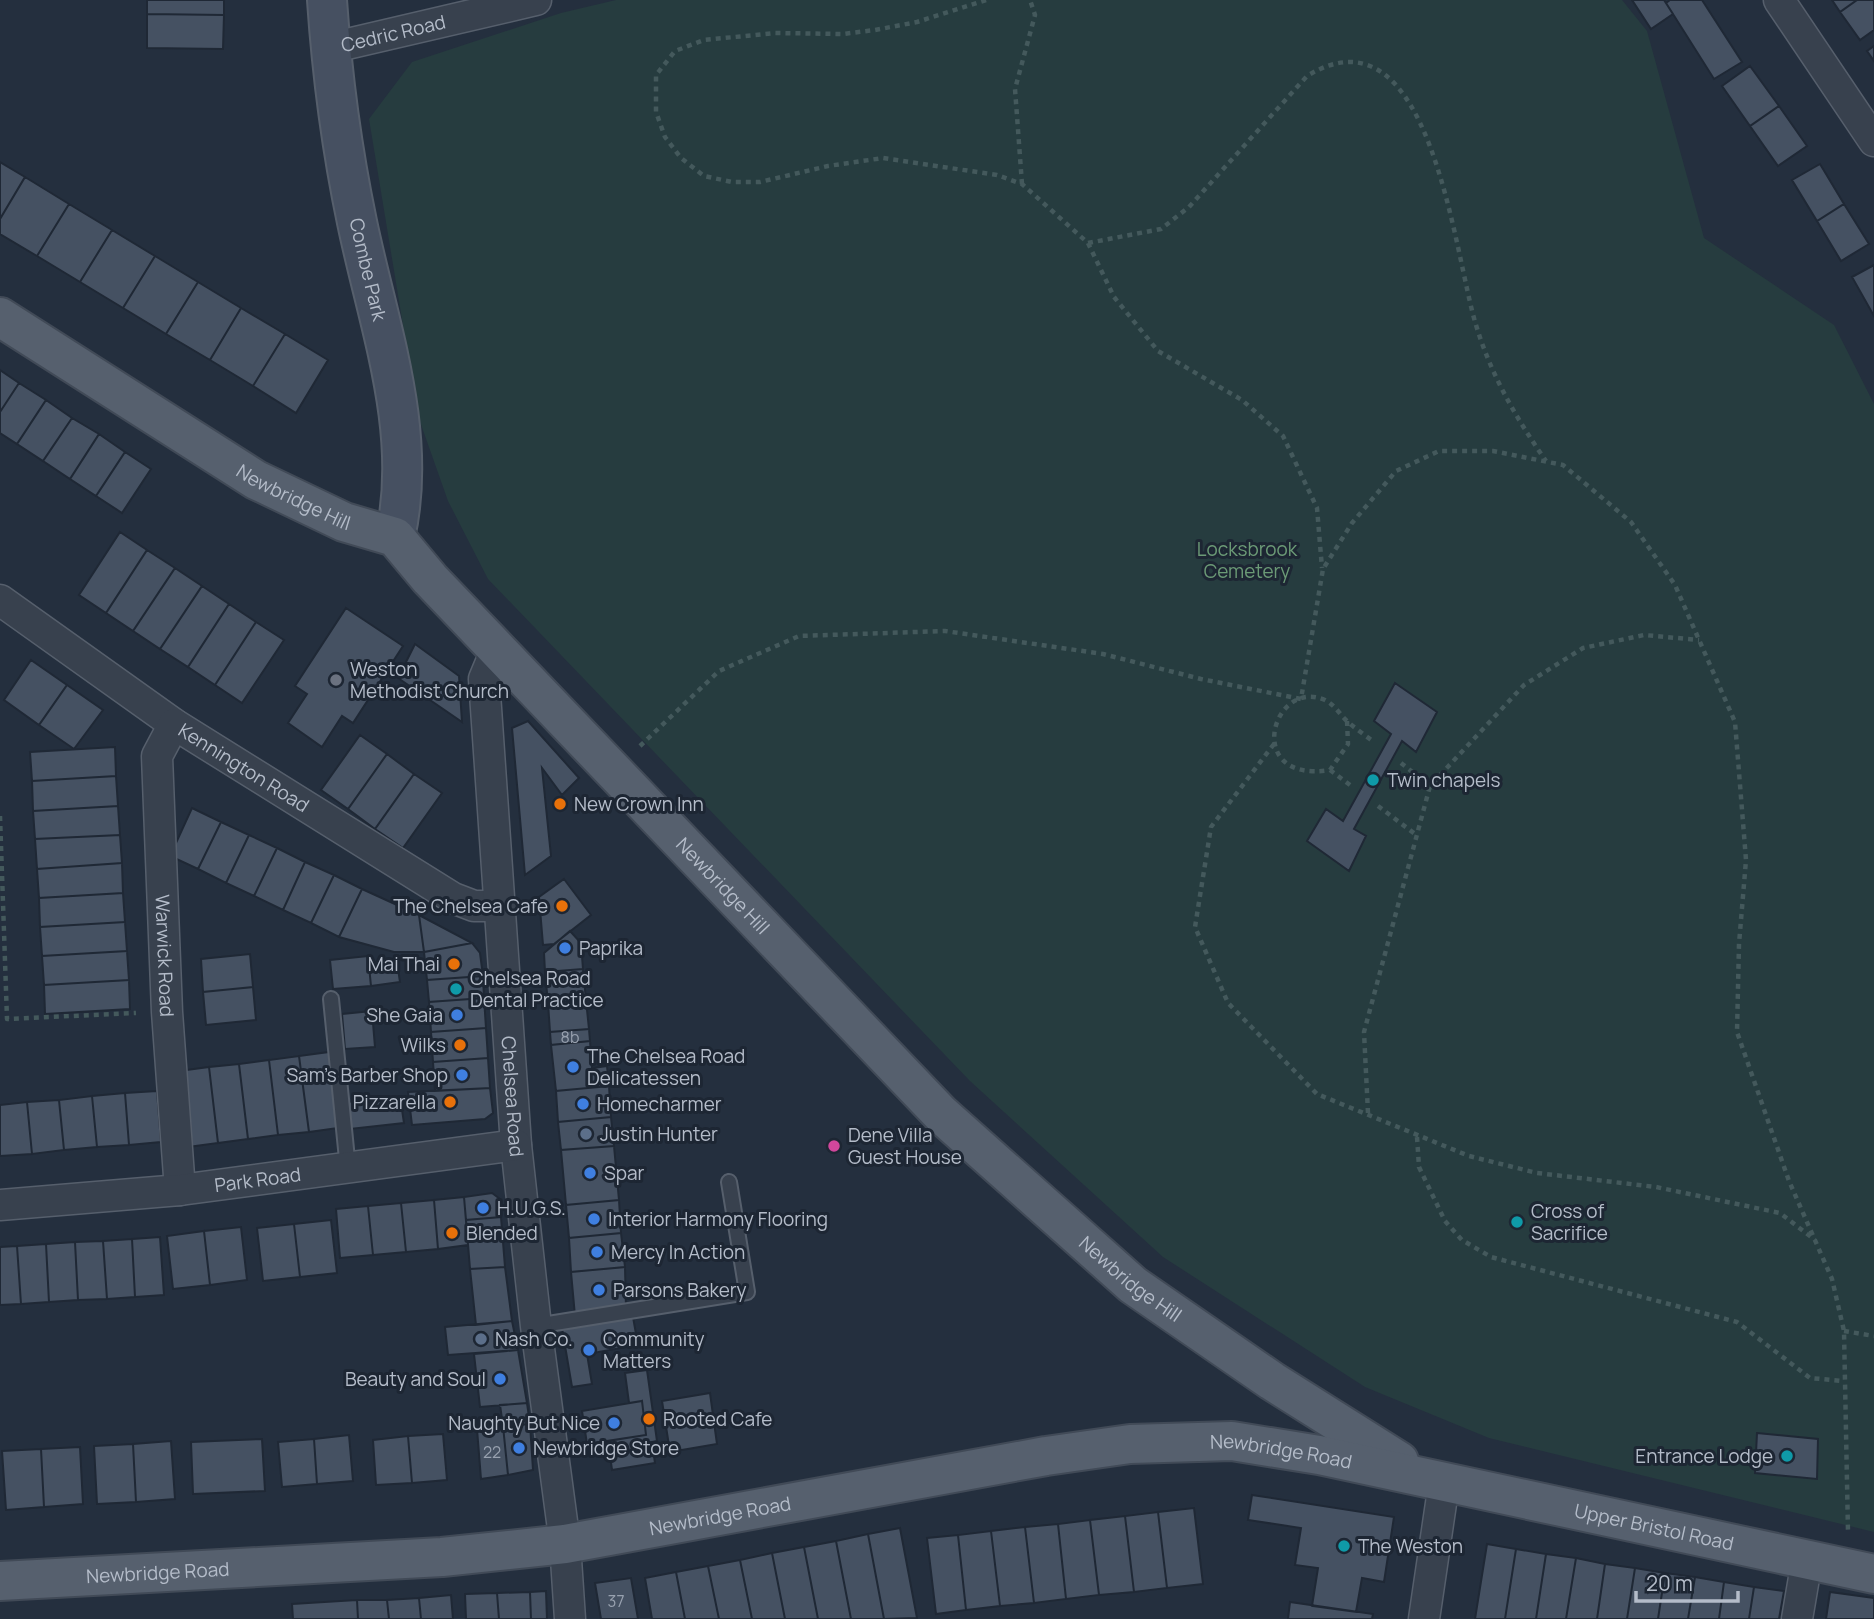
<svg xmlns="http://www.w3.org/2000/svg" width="1874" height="1619" viewBox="0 0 1874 1619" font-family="Manrope,sans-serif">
  <rect width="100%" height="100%" fill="#242f3e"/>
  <path fill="#263c3f" d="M616,0H1622L1647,31L1704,238L1834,325L1874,404V1532L1489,1438L1365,1387L1163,1257L970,1081L488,579L448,501L418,416L369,119L412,62L561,13Z"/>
  <path fill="#455162" stroke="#1f2835" stroke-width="2" d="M147,0H224V15L147,14Z
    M1632,0H1664L1673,14L1651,29Z
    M1670,0H1702L1742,62L1714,79L1666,3Z
    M1832,0H1857L1840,12Z
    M1857,0H1874V30L1860,40L1840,12Z
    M147,14L224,15L223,49L147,48Z
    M1874,46V61L1867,51Z
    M1750,66L1779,106L1750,126L1722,86Z
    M1779,106L1807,146L1778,166L1750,126Z
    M0,162L25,177L0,219Z
    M1820,164L1844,204L1817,221L1792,180Z
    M25,177L69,204L37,256L0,234V219Z
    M69,204L112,230L80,282L37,256Z
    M1844,204L1869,244L1841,261L1817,221Z
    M112,230L155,256L123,308L80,282Z
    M155,256L198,282L166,334L123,308Z
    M1874,265V316L1852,277Z
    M198,282L241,308L210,360L166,334Z
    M241,308L285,334L253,386L210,360Z
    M285,334L328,360L296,413L253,386Z
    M0,370L19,383L0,412Z
    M19,383L46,400L17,444L0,433V412Z
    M46,400L72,418L43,461L17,444Z
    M72,418L99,434L70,479L43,461Z
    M99,434L125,452L96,496L70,479Z
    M125,452L151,469L122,513L96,496Z
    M120,532L147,550L106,613L79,595Z
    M147,550L175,568L133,631L106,613Z
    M175,568L202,586L160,649L133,631Z
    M202,586L229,604L188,667L160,649Z
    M229,604L256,622L215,685L188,667Z
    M346,608L403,646L353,723L342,716L322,747L288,723L307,694L295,686Z
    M256,622L284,640L242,703L215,685Z
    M415,644L459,676L462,722L398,678Z
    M31,660L67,685L39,725L4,700Z
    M1395,683L1437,712L1416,752L1402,741L1354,829L1366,836L1349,871L1307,841L1326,809L1343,821L1391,734L1374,721Z
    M67,685L103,710L74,749L39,725Z
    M528,721L579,778L562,795L542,768L551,856L525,875L512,728Z
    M360,735L387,754L348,809L321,790Z
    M115,747L116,776L32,781L30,752Z
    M387,754L414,774L375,829L348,809Z
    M414,774L442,793L403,848L375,829Z
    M116,776L118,806L33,811L32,781Z
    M118,806L120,835L35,839L33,811Z
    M192,808L221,822L198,869L170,856Z
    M221,822L249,835L226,883L198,869Z
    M120,835L122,863L37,869L35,839Z
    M249,835L277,848L254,896L226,883Z
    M277,848L305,862L283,910L254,896Z
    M305,862L334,875L311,923L283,910Z
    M122,863L123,893L39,898L37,869Z
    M334,875L362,889L339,937L311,923Z
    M564,879L591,915L554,944L543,945L539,897Z
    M362,889L419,915L424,952H394L339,937Z
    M123,893L125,922L40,927L39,898Z
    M419,915L472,943L424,952Z
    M125,922L127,951L42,956L40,927Z
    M570,931L581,943L583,969L545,972L544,953Z
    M472,943L480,953L483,976L427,980L424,952Z
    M127,951L129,980L44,985L42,956Z
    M250,954L253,987L203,992L201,959Z
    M368,956L371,986L333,989L330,960Z
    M397,962L400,982L371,986L369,966Z
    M583,969L586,1000L548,1003L545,972Z
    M483,976L484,998L429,1002L427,980Z
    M129,980L130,1009L45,1014L44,985Z
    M253,987L256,1020L206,1025L203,992Z
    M484,998L486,1028L431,1032L429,1002Z
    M586,1000L589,1029L550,1032L548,1003Z
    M372,1011L375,1047L345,1049L342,1014Z
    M486,1028L488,1058L433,1062L431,1032Z
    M589,1029L590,1041L551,1045L550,1032Z
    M590,1041L592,1068L607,1066L609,1086L556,1091L551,1045Z
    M329,1052L338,1128L309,1132L299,1056Z
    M299,1056L309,1132L278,1135L269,1060Z
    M488,1058L490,1088L435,1091L433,1062Z
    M269,1060L278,1135L248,1139L239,1064Z
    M239,1064L248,1139L218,1143L209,1067Z
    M209,1067L218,1143L188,1147L179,1071Z
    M609,1086L611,1117L558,1122L556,1091Z
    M490,1088L493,1113L485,1119L412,1125L408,1092Z
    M157,1091L161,1142L129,1145L125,1093Z
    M125,1093L129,1145L97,1147L92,1096Z
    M92,1096L97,1147L64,1150L59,1100Z
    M400,1096L404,1123L350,1129L348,1102Z
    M59,1100L64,1150L32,1154L27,1102Z
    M27,1102L32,1154L0,1156V1105Z
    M611,1117L614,1146L561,1150L558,1122Z
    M614,1146L619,1200L566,1205L561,1150Z
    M492,1193L500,1199L501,1217L466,1220L464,1197Z
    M464,1197L468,1245L438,1249L434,1200Z
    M434,1200L438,1249L406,1252L401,1203Z
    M619,1200L621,1233L569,1238L566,1205Z
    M401,1203L406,1252L373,1255L368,1206Z
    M368,1206L373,1255L340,1258L336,1209Z
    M501,1217L505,1267L470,1269L466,1220Z
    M331,1220L337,1273L300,1277L294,1224Z
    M294,1224L300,1277L263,1281L257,1228Z
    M241,1227L247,1280L210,1285L204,1231Z
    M204,1231L210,1285L173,1289L167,1236Z
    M621,1233L625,1267L571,1272L569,1238Z
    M160,1237L164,1295L135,1297L132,1239Z
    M132,1239L135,1297L107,1299L103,1241Z
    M103,1241L107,1299L78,1300L75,1242Z
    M75,1242L78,1300L49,1302L46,1244Z
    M46,1244L49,1302L21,1304L17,1246Z
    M17,1246L21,1304L0,1305V1247Z
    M505,1267L512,1321L476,1325L470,1269Z
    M625,1267L626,1308L575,1316L571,1272Z
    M633,1317L638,1345L587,1354L592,1384L572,1387L562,1328Z
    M512,1321L518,1350L448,1355L445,1327Z
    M518,1350L527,1403L480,1407L474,1354Z
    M647,1370L657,1441L652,1442L655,1463L612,1470L608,1441L646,1435L642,1401L629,1403L625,1373Z
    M710,1393L717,1444L670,1452L662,1401Z
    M642,1401L646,1435L587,1444L582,1411Z
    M527,1403L530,1424L503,1426L500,1405Z
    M530,1424L533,1470L508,1475L503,1426Z
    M503,1426L508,1475L481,1479L477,1429Z
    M1757,1433L1818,1439L1817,1479L1755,1473Z
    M443,1434L447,1480L412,1483L408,1436Z
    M349,1435L353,1481L317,1484L314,1439Z
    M408,1436L412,1483L376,1485L373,1440Z
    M262,1439L265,1491L193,1494L191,1442Z
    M314,1439L317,1484L282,1487L278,1442Z
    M171,1441L175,1499L136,1502L133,1444Z
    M133,1444L136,1502L97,1504L94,1446Z
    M80,1447L83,1504L44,1507L41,1449Z
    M41,1449L44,1507L6,1510L2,1451Z
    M1252,1495L1394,1517L1384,1582L1362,1578L1356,1612L1312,1606L1318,1568L1295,1565L1301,1528L1248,1520Z
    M1194,1508L1203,1584L1167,1588L1158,1512Z
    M1158,1512L1167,1588L1134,1592L1125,1516Z
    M1125,1516L1134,1592L1099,1595L1090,1520Z
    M1090,1520L1099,1595L1066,1599L1058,1524Z
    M1058,1524L1066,1599L1034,1603L1025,1527Z
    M1025,1527L1034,1603L1000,1606L991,1531Z
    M900,1528L917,1618L884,1619L868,1534Z
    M991,1531L1000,1606L966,1610L958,1535Z
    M868,1534L884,1619H851L836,1541Z
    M958,1535L966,1610L936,1614L927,1538Z
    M836,1541L851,1619H818L804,1547Z
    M1487,1544L1516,1549L1505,1619H1475Z
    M804,1547L818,1619H785L772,1553Z
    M1516,1549L1546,1554L1536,1619H1505Z
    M772,1553L785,1619H752L740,1560Z
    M1546,1554L1576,1558L1566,1619H1536Z
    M1576,1558L1605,1564L1597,1619H1566Z
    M740,1560L752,1619H719L708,1566Z
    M1605,1564L1635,1568L1627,1619H1597Z
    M708,1566L719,1619H685L676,1572Z
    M1635,1568L1665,1573L1658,1619H1627Z
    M676,1572L685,1619H652L645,1578Z
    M1665,1573L1695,1577L1688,1619H1658Z
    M1695,1577L1724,1582L1719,1619H1688Z
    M631,1578L638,1619H601L595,1583Z
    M1724,1582L1754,1587L1749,1619H1719Z
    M1754,1587L1784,1591L1779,1619H1749Z
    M546,1591L547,1619H531L530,1592Z
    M530,1592L531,1619H499L497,1593Z
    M1830,1592L1874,1598V1619H1826Z
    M497,1593L499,1619H466L465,1594Z
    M451,1595L453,1619H421L419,1598Z
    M419,1598L421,1619H389L387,1600Z
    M357,1600L358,1619H293L292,1604Z
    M357,1600H387L389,1619H358Z
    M1290,1602L1373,1614L1372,1619H1288Z"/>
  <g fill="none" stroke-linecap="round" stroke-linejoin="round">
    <g stroke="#565f6c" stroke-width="18">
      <path id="lane" d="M331,999L348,1169
        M536,1326L747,1292L729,1182"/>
    </g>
    <g stroke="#565f6c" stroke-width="33">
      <g id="street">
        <path d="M1779,0L1874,141"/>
        <path id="s1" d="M330,48L536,0"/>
        <path id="s2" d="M0,600L174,724L453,898L474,906H501"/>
        <path id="s3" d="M497,648L484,679L516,1145L536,1326L565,1544L570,1619"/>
        <path id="s4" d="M174,724L157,756L167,1012L180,1190"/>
        <path id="s5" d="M0,1205L180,1190L516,1145"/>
        <path d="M1424,1619L1444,1483"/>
        <path d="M1797,1619L1807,1560"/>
      </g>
    </g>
    <g stroke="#565f6c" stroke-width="42">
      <g id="secondary">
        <path id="s6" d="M327,0C332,74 342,150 357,222C378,324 419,432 395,537"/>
      </g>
    </g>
    <g stroke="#414a57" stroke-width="42">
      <g id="primary">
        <path id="s7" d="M0,317L256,480L344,522L395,537L430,579L941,1114L1133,1285L1272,1381L1399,1461"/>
        <path id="s8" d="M0,1581L442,1557L565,1544L1046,1456L1130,1444L1232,1441L1319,1455L1874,1574"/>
      </g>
    </g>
    <path stroke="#44595c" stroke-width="4.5" stroke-dasharray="5 5" stroke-linecap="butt" d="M986,0L917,22L875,30L843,34L775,33L704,40L675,51L656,75V112L665,137L681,158L704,176L732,182H760L828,166L883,158L997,175L1022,184L1088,243L1114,297L1158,351L1242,400L1283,436L1317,508L1322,568
      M1022,184L1015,89L1035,15L1030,0
      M1088,243L1161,229L1189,207L1307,76C1431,0 1454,255 1476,325C1491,375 1516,418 1546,461
      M1347,721L1348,744L1330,770C1242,784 1272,677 1325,700C1335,705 1340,715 1348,722C1356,729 1366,736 1374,742
      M1274,744L1211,827L1195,927L1228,1003L1317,1094L1469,1156L1537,1173L1656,1187L1780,1213L1815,1240
      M640,746L719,671L799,636L945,631L1103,654L1201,679L1301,699L1323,569L1352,523L1396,471L1439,451H1493L1563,465L1631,522L1675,585L1735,722L1746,860L1739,944L1737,1032L1789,1181L1832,1279L1844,1331L1848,1532
      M1401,763L1430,786
      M1330,770L1354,788
      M1378,806L1415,834
      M0,816L7,1019L136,1013
      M1368,1113L1364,1032L1430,786L1524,685L1583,648L1644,635L1699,640
      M1417,1137L1419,1167L1445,1221L1462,1240L1491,1257L1737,1322L1810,1378L1843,1381
      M1844,1331L1874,1336"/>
    <use href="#lane" stroke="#38414e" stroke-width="14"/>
    <use href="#street" stroke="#38414e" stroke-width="30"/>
    <use href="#secondary" stroke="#465061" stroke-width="38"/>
    <use href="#primary" stroke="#56606e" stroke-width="38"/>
  </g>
  <circle fill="#6b7280" stroke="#1d2633" stroke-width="2.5" cx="336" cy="680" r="7"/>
  <g fill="#0f9aa8" stroke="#1d2633" stroke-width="2.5">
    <circle cx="1373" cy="780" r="7"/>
    <circle cx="456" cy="989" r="7"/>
    <circle cx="1517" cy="1222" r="7"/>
    <circle cx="1787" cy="1456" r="7"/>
    <circle cx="1344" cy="1546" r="7"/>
  </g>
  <g fill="#e8710a" stroke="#1d2633" stroke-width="2.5">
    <circle cx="560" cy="804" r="7"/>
    <circle cx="562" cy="906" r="7"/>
    <circle cx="454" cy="964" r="7"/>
    <circle cx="460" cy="1045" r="7"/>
    <circle cx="450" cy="1102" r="7"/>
    <circle cx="452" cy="1233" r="7"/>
    <circle cx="649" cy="1419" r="7"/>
  </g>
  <g fill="#3f7fe0" stroke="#1d2633" stroke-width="2.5">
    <circle cx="565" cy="948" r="7"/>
    <circle cx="457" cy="1015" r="7"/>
    <circle cx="573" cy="1067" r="7"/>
    <circle cx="462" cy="1075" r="7"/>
    <circle cx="583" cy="1104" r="7"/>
    <circle cx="590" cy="1173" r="7"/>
    <circle cx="483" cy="1208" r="7"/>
    <circle cx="594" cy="1219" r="7"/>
    <circle cx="597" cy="1252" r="7"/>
    <circle cx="599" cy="1290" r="7"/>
    <circle cx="589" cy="1350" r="7"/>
    <circle cx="500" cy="1379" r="7"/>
    <circle cx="614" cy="1423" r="7"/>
    <circle cx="519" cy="1448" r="7"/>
  </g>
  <g fill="#5c6f8a" stroke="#1d2633" stroke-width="2.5">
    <circle cx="586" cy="1134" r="7"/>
    <circle cx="481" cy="1339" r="7"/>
  </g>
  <circle fill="#d1479c" stroke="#1d2633" stroke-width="2.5" cx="834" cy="1146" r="7"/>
  <g text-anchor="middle" stroke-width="6" stroke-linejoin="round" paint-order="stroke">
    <g font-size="16" fill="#98a1af">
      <text x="570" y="1043">8b</text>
      <text x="492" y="1458">22</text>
      <text x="616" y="1607">37</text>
    </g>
    <g font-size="19" fill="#b4bcc9" stroke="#1d2633">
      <text dy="7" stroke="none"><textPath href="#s1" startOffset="65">Cedric Road</textPath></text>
      <text dy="7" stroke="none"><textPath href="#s6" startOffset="273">Combe Park</textPath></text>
      <text dy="7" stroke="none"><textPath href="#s7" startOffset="345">Newbridge Hill</textPath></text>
      <text dy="7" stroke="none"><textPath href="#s2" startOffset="296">Kennington Road</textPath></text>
      <text dy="7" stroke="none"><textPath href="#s7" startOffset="933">Newbridge Hill</textPath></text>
      <text dy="7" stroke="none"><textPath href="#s4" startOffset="236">Warwick Road</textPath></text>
      <text dy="7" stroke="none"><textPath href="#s3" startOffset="452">Chelsea Road</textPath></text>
      <text dy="7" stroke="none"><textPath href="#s5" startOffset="259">Park Road</textPath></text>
      <text dy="7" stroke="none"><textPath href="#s7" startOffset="1500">Newbridge Hill</textPath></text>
      <text dy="7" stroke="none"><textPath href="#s8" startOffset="1292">Newbridge Road</textPath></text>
      <text dy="7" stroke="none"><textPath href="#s8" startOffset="724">Newbridge Road</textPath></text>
      <text dy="7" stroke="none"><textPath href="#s8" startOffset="1673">Upper Bristol Road</textPath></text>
      <text dy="7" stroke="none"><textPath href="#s8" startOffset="158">Newbridge Road</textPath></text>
    </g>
    <g font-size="19" fill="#6b9a76" stroke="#1d2633">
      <text x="1247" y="556">Locksbrook<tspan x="1247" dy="22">Cemetery</tspan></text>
    </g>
    <g font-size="19" fill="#b4bcc9" stroke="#1d2633" text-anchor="start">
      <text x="350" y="676">Weston<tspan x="350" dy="22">Methodist Church</tspan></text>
      <text x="1387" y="787">Twin chapels</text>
      <text x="574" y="811">New Crown Inn</text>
      <text x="548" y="913" text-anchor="end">The Chelsea Cafe</text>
      <text x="579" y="955">Paprika</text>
      <text x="440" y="971" text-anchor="end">Mai Thai</text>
      <text x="470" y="985">Chelsea Road<tspan x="470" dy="22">Dental Practice</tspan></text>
      <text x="443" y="1022" text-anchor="end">She Gaia</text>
      <text x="446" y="1052" text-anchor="end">Wilks</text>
      <text x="587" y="1063">The Chelsea Road<tspan x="587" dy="22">Delicatessen</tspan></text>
      <text x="448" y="1082" text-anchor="end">Sam's Barber Shop</text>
      <text x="436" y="1109" text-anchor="end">Pizzarella</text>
      <text x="597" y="1111">Homecharmer</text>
      <text x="600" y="1141">Justin Hunter</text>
      <text x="848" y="1142">Dene Villa<tspan x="848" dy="22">Guest House</tspan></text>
      <text x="604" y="1180">Spar</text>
      <text x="497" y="1215">H.U.G.S.</text>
      <text x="1531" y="1218">Cross of<tspan x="1531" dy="22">Sacrifice</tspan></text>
      <text x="608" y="1226">Interior Harmony Flooring</text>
      <text x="466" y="1240">Blended</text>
      <text x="611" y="1259">Mercy In Action</text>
      <text x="613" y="1297">Parsons Bakery</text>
      <text x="495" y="1346">Nash Co.</text>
      <text x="603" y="1346">Community<tspan x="603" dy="22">Matters</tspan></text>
      <text x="486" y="1386" text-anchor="end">Beauty and Soul</text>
      <text x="663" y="1426">Rooted Cafe</text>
      <text x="600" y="1430" text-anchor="end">Naughty But Nice</text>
      <text x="533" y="1455">Newbridge Store</text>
      <text x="1773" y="1463" text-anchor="end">Entrance Lodge</text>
      <text x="1358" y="1553">The Weston</text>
    </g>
  </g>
  <path d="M1636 1591v10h102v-10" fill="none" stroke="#b4bcc9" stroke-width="3.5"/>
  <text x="1646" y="1591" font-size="21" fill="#b4bcc9" stroke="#1d2633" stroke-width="5" paint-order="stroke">20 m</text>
</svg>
